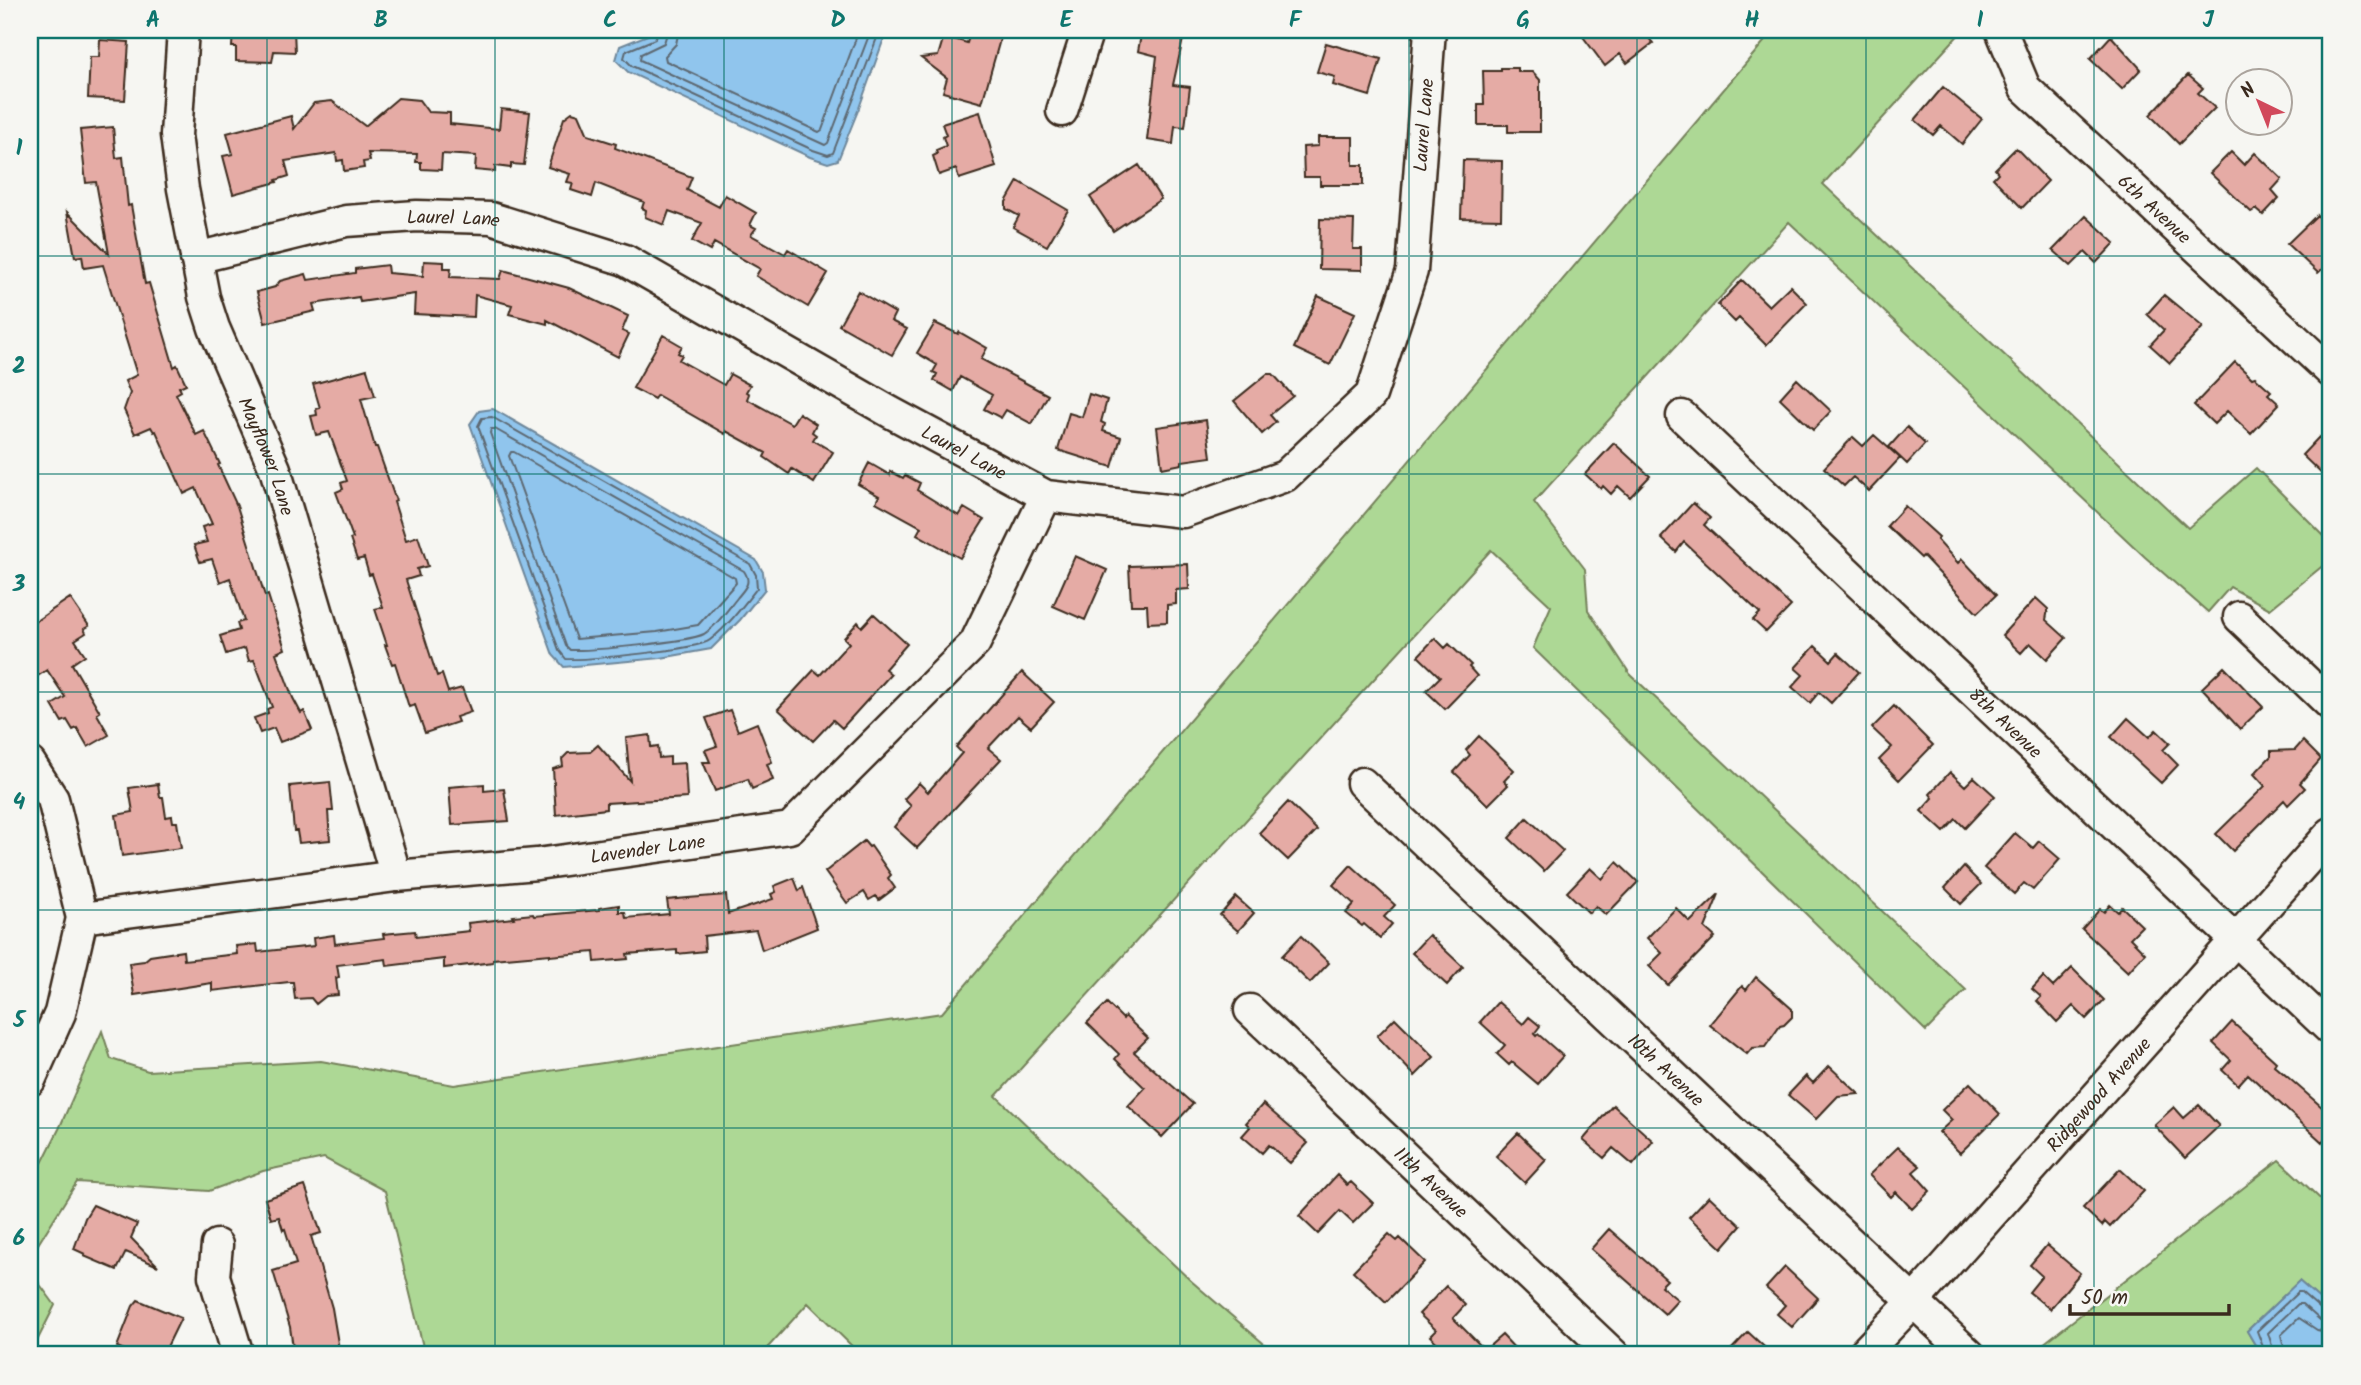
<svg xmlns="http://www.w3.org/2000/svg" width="2361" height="1385" viewBox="0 0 2361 1385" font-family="Kalam,sans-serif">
  <rect width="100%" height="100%" fill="#f6f6f2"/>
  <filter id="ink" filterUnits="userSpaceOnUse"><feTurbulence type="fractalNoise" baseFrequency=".0143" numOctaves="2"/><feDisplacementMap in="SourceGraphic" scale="14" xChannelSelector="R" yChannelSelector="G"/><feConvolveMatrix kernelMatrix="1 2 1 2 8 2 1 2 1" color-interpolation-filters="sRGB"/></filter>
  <g filter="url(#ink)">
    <path fill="#add895" stroke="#74815a" stroke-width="2" d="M1774,30H1963L1823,184L2188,528L2256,468L2331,543V559L2270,609L2230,587L2208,612L2145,557L1789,222L1534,502L1585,569L1588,610L1630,674L1966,990L1926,1031L1533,648L1551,606L1491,550L996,1096L1190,1280L1277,1355H861L808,1303L761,1355H425L385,1191L324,1158L263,1171L209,1191L77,1182L30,1257V1187L59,1129L102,1031L111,1059L148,1071L321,1061L454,1085L942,1013Z
      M2279,1160L2331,1209V1309L2299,1281L2247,1331L2261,1355H2029Z
      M30,1271L55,1305L30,1355Z"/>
    <path fill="#90c5ed" stroke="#6e879a" stroke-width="2" d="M660,30H887L859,108L838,160L828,163L810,157L628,72L616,60L620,46Z
      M493,409L756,560L763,572L765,589L740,620L711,649L661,658L564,667L553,655L470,424L479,411Z
      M2299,1281L2331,1309V1355H2261L2247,1331Z"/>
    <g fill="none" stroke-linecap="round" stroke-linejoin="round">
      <path stroke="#5d6871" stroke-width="2" d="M659,30L655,39L626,51L624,58L632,66L813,150L828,155L833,153L880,30
        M668,30L664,43L641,54L640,60L825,145L828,143L871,30
        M679,30L676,44L665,56L666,61L819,132L822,130L859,30
        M492,417L750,564L756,575L757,588C743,606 728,626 710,640C698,650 586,660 566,659L559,650L478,426L482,418Z
        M491,429H495L744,571C752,583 745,588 737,598C728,609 717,626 704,634C689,642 590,651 570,650L566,646L490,433Z
        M511,452H514L735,578L736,583L698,625L657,632L576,639L509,456Z
        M2266,1355L2257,1331L2298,1292H2301L2324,1312L2331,1314
        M2275,1355L2268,1333L2298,1304H2302L2320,1320L2331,1322
        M2286,1355L2281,1335L2299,1318L2317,1330L2331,1333"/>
    </g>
    <path fill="#e5aba5" stroke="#3b2a1e" stroke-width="2" d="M233,30H294L295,52L274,51L272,62L236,61V47H232Z
      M971,30L1001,36L982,103L943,92L947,78L921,58L938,56L944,36L967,43Z
      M1142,30H1185L1173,85L1190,87L1185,127L1175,126L1173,144L1147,140L1157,56L1138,51Z
      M1578,30H1642L1653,43L1627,63L1620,54L1605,66Z
      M2111,36L2141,69L2122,89L2090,59Z
      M100,40L129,42L125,100L88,98L90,57H99Z
      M1326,43L1381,59L1370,96L1333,85L1335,77L1317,72Z
      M1501,68H1518V72H1533L1540,80V132H1508V125H1478V105H1484L1483,71H1501Z
      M2188,75L2203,88L2198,93L2215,108L2179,144L2150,115Z
      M1943,87L1982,119L1962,144L1941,126L1933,135L1915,120Z
      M398,98L419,100L428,112L450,113V124L499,129L501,109L530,112L524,165L511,164V168L495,166V172L475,170L476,156L442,154L441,170L421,169V162H416L417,154L368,153L370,161L363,162L364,168L344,171L343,160L337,161L336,153L285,161L289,176L276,180L277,182L233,194L223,156L233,154L227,133L291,116L294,129L314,103L332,101L365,126Z
      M572,112L579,114L588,135L616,144L615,148L692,177L687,190L719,207L725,195L756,213L750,225L756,228L751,235L785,254L788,249L828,273L808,307L756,276L760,269L714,243L710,251L692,241L702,223L669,211L664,225L645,217L646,210L642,208L644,202L596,183L592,197L571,190L573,183L567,182L570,174L548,167L564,118Z
      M980,112L996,167L959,179L956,169L939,175L933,156L937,154L936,150L946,146L943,137L946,135L942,124Z
      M113,127L116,158L123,157L128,206L131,205L145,284L149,283L174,367L177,365L186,384L179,387L181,391L176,394L196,435L204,431L220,464L218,465L237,506L265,596L268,595L285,649L276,653L293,698L301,713L304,711L312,730L280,742L274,728L260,733L254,718L268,713L267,709L272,707L254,660L249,661L245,648L226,654L220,636L239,630L237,623L244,621L230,578L220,582L212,559L200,562L194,545L207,542L202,527L212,524L196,488L184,494L156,431L154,432L151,427L135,434L124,410L130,393L125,381L137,375L103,265L84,268L82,256L75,257L67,212L109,254L96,182L86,183L80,130Z
      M1318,137H1353V165H1363V185H1320V177H1304L1303,147L1318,146Z
      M2016,148L2048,181L2022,208L1993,178L1998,173L1995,169Z
      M2231,152L2244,165L2255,153L2282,179L2272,190L2279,198L2263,215L2256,209L2251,212L2210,173Z
      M1463,160L1502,161L1501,219L1461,218Z
      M1139,165L1161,199L1113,231L1090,197Z
      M1018,181L1068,210L1047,246L1013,227L1019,216L1006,209V202Z
      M2317,215L2331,229V261L2318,273L2287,244Z
      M2086,216L2115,243L2096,263L2085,252L2071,266L2053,250Z
      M1320,219L1354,220L1353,249H1362V270L1319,269Z
      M424,261L444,262V268H451L450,277L500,279L503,270L569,288L628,316L622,331L629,334L618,357L547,320V324L509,314L512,305L475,295L474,317L414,314L415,294L360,302L359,297L313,304L315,311L265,323L257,292L275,287L280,281L306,274L308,280L355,273V269L387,265L388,273L423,276Z
      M1742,280L1769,306L1790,286L1807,303L1766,345L1739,318L1735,322L1718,305Z
      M858,291L895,313L891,321L907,329L892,355L839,325Z
      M2164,295L2203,327L2170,363L2150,345L2164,330L2147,314Z
      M1318,296L1355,313L1330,365L1294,348Z
      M935,323L958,334L959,332L987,348L981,359L1048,395L1032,424L1006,410L1001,418L984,409L992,395L960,377L953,391L934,380L937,374L933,372L937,365L917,353Z
      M663,335L682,346L678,353L682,355L679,360L724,385L730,374L750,385L746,392L749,394L747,399L792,424L799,413L816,424L812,432L816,435L813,440L833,452L814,483L792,469L789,474L764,457L766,453L726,431L725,434L657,395L654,399L633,388Z
      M2235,362L2252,378L2255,377L2271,391L2268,394L2279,404L2251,434L2227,411L2214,424L2194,405Z
      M367,369L375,396L361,399L375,447H377L396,501L394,502L406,540L418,536L428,566L417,569L419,576L406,580L437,676L442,674L448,692L462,688L471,712L456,717L458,722L425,733L415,705L409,707L395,663L392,664L385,645H387L375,609L383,607L372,574L369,575L364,558L357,560L350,539L353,538L336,492L343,489L341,483L347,481L329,432L316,435L311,416L317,415L316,409L320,408L313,384Z
      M1267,374H1273L1293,396L1270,415L1276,422L1262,434L1234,401Z
      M1797,379L1831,411L1813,430L1780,398Z
      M1089,394L1107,400L1101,422L1105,424L1103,431L1121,437L1112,467L1058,450L1069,413L1082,417Z
      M1206,420L1211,457L1182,461V464L1162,468L1157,427Z
      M1907,427L1925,444L1907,464L1889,447Z
      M1874,435L1900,458L1869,491L1853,477L1844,486L1824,468L1853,437L1863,446Z
      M2319,437L2331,449V483L2302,455Z
      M1614,443L1650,476L1630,497L1618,486L1611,494L1603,486L1601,489L1585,474Z
      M869,463L890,475V471L903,478L905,475L920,483L917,490L959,516L964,508L984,520L960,558L917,534L921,527L876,502L879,496L858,484Z
      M1693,503L1710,518L1704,525L1791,606L1766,632L1753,620L1760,613L1684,542L1676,552L1661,538Z
      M1905,506L1939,537L1937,540L1958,563L1962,559L1996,595L1977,613L1923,556L1921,558L1887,526Z
      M1075,556L1107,570L1085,620L1053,606Z
      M1188,564L1189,589L1176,590V604L1167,605V622L1148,623L1147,605H1131L1129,566Z
      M70,598L89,626L84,629L86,633L75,640L85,655L72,664L100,712L97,714L109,735L88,747L77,728L73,730L67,720L62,722L52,705L65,697L47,670L30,681V625Z
      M2036,598L2048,609L2046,620L2066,638L2047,659L2030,643L2021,653L2002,635Z
      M874,614L907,644L885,669L891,674L842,728L833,720L813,741L778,709L814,670L820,675L849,643L844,638L858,622L862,627Z
      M1435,638L1445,648L1449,644L1471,665L1469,667L1477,676L1445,709L1426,691L1440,677L1418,656Z
      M1815,646L1831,661L1838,653L1859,672L1831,703L1819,692L1810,703L1792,687L1803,675L1795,668Z
      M2224,667L2263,707L2240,729L2202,688Z
      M1022,672L1054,702L1031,727L1018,716L988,748L1001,759L917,848L894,827L911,806L904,799L919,783L928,792L962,753L956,747Z
      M1894,706L1933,745L1899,780L1879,760L1892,747L1872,728Z
      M730,710L738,731L757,723L772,762L767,764L773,780L752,789L748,779L715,791L703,762H710L705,750L717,746L706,718Z
      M2128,718L2149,737L2156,730L2170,743L2163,750L2178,765L2161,783L2111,737Z
      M650,735L651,747L658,746L659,758L670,757V764L685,763L687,798L606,803V809L556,815L553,769L563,766L562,759L568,753L590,752L598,745L630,781L626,738Z
      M1479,736L1514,770L1504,781L1508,785L1488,805L1454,772L1470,755L1466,750Z
      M2303,741L2321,759L2300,783L2305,788L2288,805L2284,800L2233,851L2216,834L2265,786L2254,774L2271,756V751L2295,750Z
      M1950,772L1965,786L1974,777L1995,796L1965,828L1956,819L1944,832L1921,811L1933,798L1930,794Z
      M330,782L333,811H328L330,840L299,843L297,831H294L290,786Z
      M158,784L160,797H163L166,817L172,816L173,822H177L181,848L122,856L116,815L133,812L129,788Z
      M484,784V791L504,789L509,821L452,825L449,787Z
      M1288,802L1317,830L1288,860L1259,833Z
      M1527,818L1563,851L1544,871L1509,838Z
      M2015,833L2033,848L2039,841L2060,859L2033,890L2024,883L2014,894L1984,868Z
      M864,841L869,847L871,846L891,875L888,878L895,888L879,900L876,896L869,900L864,892L847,903L825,872Z
      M1617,862L1638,882L1606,915L1596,906L1589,913L1567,892L1590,868L1602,879Z
      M1351,865L1395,905L1384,917L1392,924L1380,938L1364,924L1362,926L1346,913L1354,904L1333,885Z
      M1964,867L1981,884L1961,904L1945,888Z
      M794,878L799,891L803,887L817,928L762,950L756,930L704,936L705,951L677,954V950L627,954L628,959L595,962L594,952L550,956V954L493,959V962L444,968V959L387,966L386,959L337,965L339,977L336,978L338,995L326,996L316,1004L311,998L295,999L293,982H289L212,991V983L134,995L129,963L144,961L150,956L183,951L184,960L237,954L236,946L257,944L258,952L314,946L313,938L334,935L335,944L384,938L383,934L415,931L416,937L469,931L468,923L514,918L513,916L533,914L534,916L599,910V908L619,905V912H625L626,918L669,914L667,900L688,898L726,895L728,914L773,899L771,894L776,892L774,886Z
      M1719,894L1705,928L1715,937L1668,985L1649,966L1662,953L1647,938L1676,908L1690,922Z
      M1236,897L1254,913L1238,931L1220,915Z
      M2110,905L2118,912L2122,907L2142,926L2130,938L2145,953L2128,972L2082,929L2100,909L2104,912Z
      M1429,935L1463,967L1447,985L1412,953Z
      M1301,936L1329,963L1310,983L1282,956Z
      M2072,968L2104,1000L2086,1019L2073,1006L2057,1022L2037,1001L2041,997L2032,989L2043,977L2053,987Z
      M1756,977L1792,1009V1017L1784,1025L1780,1026L1765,1047L1752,1048L1747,1054L1710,1025L1742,986L1746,990Z
      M1498,1002L1523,1024L1529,1017L1540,1026L1534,1034L1536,1036L1538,1034L1563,1056L1538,1084L1512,1062L1509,1065L1497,1054L1505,1045L1480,1022Z
      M1107,1003L1123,1019L1125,1016L1148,1038L1134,1052L1193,1104L1162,1137L1128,1106L1145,1088L1115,1059L1119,1054L1087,1023Z
      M1395,1018L1434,1057L1415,1076L1377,1036Z
      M2232,1022L2276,1062L2274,1065L2331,1115V1131L2322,1142L2248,1074L2238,1085L2222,1070L2231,1060L2213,1043Z
      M1829,1066L1859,1094L1838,1096L1816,1119L1788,1095L1806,1076L1813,1083Z
      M1970,1083L2000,1114L1960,1153L1939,1132L1952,1120L1942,1110Z
      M1263,1104L1308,1143L1290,1163L1269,1145L1262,1153L1242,1136L1250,1127L1246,1123Z
      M1613,1105L1653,1141L1633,1165L1613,1148L1604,1158L1583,1140Z
      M2199,1105L2219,1126L2185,1158L2154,1125L2174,1107L2184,1118Z
      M1518,1133L1546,1160L1525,1183L1496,1156Z
      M1898,1147L1920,1166L1913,1172L1930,1191L1912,1209L1896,1192L1891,1197L1869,1175Z
      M2120,1169L2144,1191L2110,1227L2105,1222L2102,1226L2083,1208Z
      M1337,1175L1347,1185L1351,1182L1373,1203L1353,1223L1340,1211L1318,1234L1299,1216Z
      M305,1186L321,1233L311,1236L332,1308L340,1355H294L290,1327L273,1271L296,1264L285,1229L283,1230L279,1217L271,1219L265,1199Z
      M1709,1196L1741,1226L1722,1248L1689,1217Z
      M93,1205L137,1224L131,1238L158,1266L126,1252L117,1270L84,1256L85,1254L74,1249L85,1218Z
      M1609,1229L1667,1280L1661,1286L1678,1300L1665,1314L1591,1249Z
      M1389,1234L1397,1241L1400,1238L1425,1262L1386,1302L1353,1271Z
      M2047,1245L2080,1273L2050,1309L2029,1292L2042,1276L2030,1265Z
      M1785,1267L1818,1298L1792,1327L1777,1314L1785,1305L1766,1288Z
      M1446,1286L1465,1305L1453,1318L1485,1350L1502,1335L1521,1355H1450L1430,1336L1436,1330L1419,1314Z
      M138,1300L181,1318L163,1355H137L117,1347L133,1306Z
      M1748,1332L1773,1355H1726Z"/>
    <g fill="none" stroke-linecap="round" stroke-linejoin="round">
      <g stroke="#3b2a1e" stroke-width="35">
        <g id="minor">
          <path id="s1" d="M183,30L176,135L183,189L204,297L214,328L275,469L396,876"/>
          <path id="s2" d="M2001,30L2025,88L2331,372"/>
          <path d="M1062,111L1088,30"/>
          <path id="s3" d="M196,258L346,221L417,216L491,218L625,260L890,412L1046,496L1183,512L1285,476L1371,395L1412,271L1430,30"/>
          <path id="s4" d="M1682,416L2331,1030"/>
          <path d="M2239,617L2331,705"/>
          <path d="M30,763L53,799L82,918L60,1013L30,1080"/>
          <path id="s5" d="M1362,783L1970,1355"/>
          <path id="s6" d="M82,918L396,876L537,864L790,828L975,643L1046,496"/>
          <path id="s7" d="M1250,1010L1614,1355"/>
          <path d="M217,1245L214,1276L238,1355"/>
          <path id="s8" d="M1862,1355L1914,1301L2331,833"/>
        </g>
      </g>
      <use href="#minor" stroke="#f6f6f2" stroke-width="30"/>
    </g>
  </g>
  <path fill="none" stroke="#0f766e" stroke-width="2" stroke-opacity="0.55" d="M267,30V1355M495,30V1355M724,30V1355M952,30V1355M1180,30V1355M1409,30V1355M1637,30V1355M1866,30V1355M2094,30V1355M30,256H2331M30,474H2331M30,692H2331M30,910H2331M30,1128H2331"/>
  <g text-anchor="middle" stroke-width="5" stroke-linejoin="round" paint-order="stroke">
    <g font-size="19" fill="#3b2a1e" stroke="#f6f6f2">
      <text dy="7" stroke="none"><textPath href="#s3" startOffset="1564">Laurel Lane</textPath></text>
      <text dy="7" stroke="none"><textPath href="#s2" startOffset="240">6th Avenue</textPath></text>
      <text dy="7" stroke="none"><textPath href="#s3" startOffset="262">Laurel Lane</textPath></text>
      <text dy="7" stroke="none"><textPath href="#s3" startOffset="830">Laurel Lane</textPath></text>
      <text dy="7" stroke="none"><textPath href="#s1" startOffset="441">Mayflower Lane</textPath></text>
      <text dy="7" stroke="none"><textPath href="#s4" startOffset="446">8th Avenue</textPath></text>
      <text dy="7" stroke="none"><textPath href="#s6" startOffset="570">Lavender Lane</textPath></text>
      <text dy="7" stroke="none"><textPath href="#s5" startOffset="418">10th Avenue</textPath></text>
      <text dy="7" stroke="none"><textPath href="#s8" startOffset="352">Ridgewood Avenue</textPath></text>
      <text dy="7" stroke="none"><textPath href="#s7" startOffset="250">11th Avenue</textPath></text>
    </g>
  </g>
  <rect width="2361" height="1385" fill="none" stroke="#f6f6f2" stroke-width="77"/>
  <g transform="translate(2259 102) rotate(317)"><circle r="33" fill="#f6f6f2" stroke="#aba49d" stroke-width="2"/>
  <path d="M0-5L12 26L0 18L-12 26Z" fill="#d1495b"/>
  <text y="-10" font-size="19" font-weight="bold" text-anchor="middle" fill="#3b2a1e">N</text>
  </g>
  <path d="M2070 1304v10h159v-10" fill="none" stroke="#3b2a1e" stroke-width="3.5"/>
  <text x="2081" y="1304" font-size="21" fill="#3b2a1e" stroke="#f6f6f2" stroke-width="5" paint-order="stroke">50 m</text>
  <rect x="38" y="38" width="2284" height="1308" fill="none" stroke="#0f766e" stroke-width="2.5"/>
  <g font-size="23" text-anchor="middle" font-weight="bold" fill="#0f766e">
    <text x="153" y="27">A</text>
    <text x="381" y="27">B</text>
    <text x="610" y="27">C</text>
    <text x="838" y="27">D</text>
    <text x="1066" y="27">E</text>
    <text x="1295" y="27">F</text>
    <text x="1523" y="27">G</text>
    <text x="1752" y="27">H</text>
    <text x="1980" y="27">I</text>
    <text x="2208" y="27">J</text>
    <text x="19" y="155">1</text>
    <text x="19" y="373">2</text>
    <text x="19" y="591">3</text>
    <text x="19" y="809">4</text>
    <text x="19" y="1027">5</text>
    <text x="19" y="1245">6</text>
  </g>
</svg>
